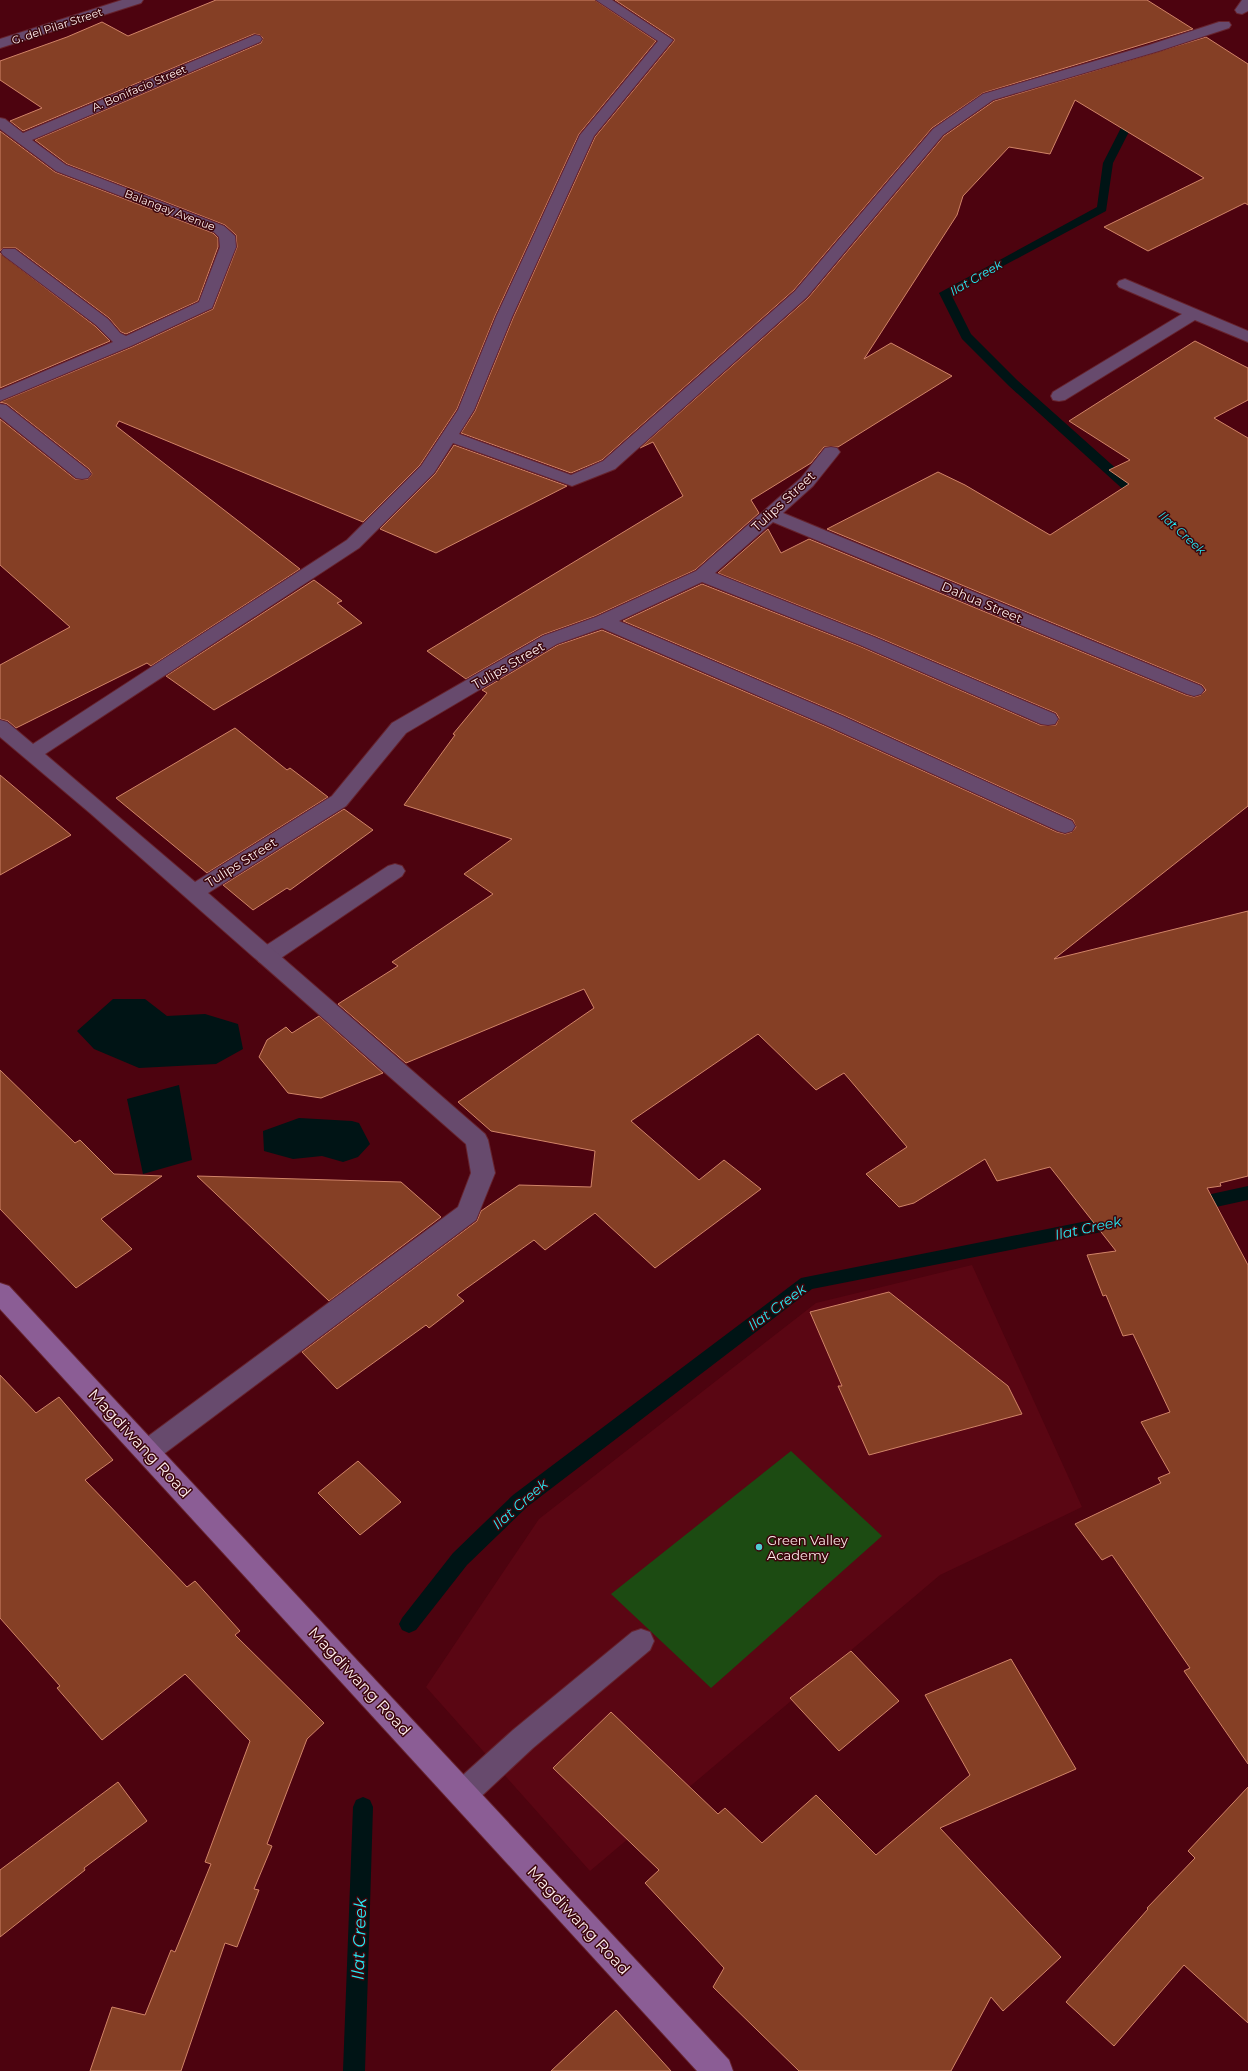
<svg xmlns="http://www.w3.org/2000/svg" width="1248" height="2071" viewBox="0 0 1248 2071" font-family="Montserrat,sans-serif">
  <rect width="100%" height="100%" fill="#4d030f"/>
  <path fill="#5a0613" d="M972,1265L1082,1507L940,1575L590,1871L426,1687L539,1519L816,1303Z"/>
  <path fill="#1c4b12" d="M791,1451L882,1536L711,1688L611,1594Z"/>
  <path fill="#001415" d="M113,999H145L167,1016L205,1014L238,1024L243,1049L216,1064L139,1068L94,1049L77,1031Z
    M179,1085L192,1160L143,1174L127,1099Z
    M299,1118L352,1121L359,1123L370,1144L358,1157L343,1162L322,1156L293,1159L264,1151L263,1131Z"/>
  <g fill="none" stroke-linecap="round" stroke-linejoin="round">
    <path fill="#001415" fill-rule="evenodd" d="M1139,113L1144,116L1134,122L1113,163L1106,211L951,294L971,334L1017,380L1148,497L1149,500L1143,504L1138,503L1009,386L962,339L939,293L1097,207L1103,163L1126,118Z
      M1248,1186V1200L1193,1212L1187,1210L1185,1205L1187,1200L1193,1198Z
      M1117,1215L1123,1217L1126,1222L1123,1227L1117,1229L812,1289L527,1507L467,1565L416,1630L409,1633L402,1630L399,1624L402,1618L453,1553L513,1495L801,1278Z
      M363,1797L370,1800L373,1807L365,2071H343L353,1807L356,1800Z"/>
  </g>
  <path fill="#853f25" stroke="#d18468" d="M216,0H595L656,41L579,134L495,316L457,409L420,465L363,522L119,421L116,426L300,569L151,666L147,663L16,728L8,721L0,719V665L70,627L0,565V419L75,479H88L92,474L89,469L7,404L0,402L132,347L213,309L237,247L236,235L225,225L67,164L35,140L261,43L263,38L260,35L254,34L23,131L10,121L42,108L0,80V61L67,37L102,22L128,36Z
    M615,0H1147L1193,29L983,93L932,128L794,290L602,460L571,473L461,433L475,411L513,318L595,137L674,41V39Z
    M1206,37L1248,64V205L1245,203L1148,251L1104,227L1204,178L1075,100L1050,154L1009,147L963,196L957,215L864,359L891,343L952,376L838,447H824L811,463L751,500L759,513L695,570L595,616L542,635L466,679L427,651L683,496L653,442L640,448L808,298L944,136L994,101Z
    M0,131L55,172L213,233L218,238V247L198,301L126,334L121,332L109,318L16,248H3L0,251Z
    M0,253L95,326L110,341L0,388Z
    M1195,341L1248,368V400L1214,418L1248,438V806L1054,959L1248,911V1176L1220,1183L1221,1186L1207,1188L1248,1265V1764L1184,1671L1190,1668L1112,1555L1102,1560L1075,1524L1161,1483L1158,1478L1170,1473L1141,1422L1170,1412L1133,1334L1123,1336L1106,1295L1103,1296L1087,1255L1116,1251L1050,1167L997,1181L985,1159L914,1203L899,1207L866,1174L907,1147L844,1073L816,1090L758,1034L631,1121L699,1180L724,1160L761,1189L655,1268L595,1213L545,1250L534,1240L457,1295L464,1301L429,1328L426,1325L337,1389L302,1352L477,1221L481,1211L519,1185L591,1187L595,1151L491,1131L458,1102L594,1008L584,989L406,1063L338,1004L398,966L392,962L493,894L464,874L512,839L404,805L455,735L453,734L487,693L482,690L558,645L602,630L827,727L1057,832L1065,834L1072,832L1076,827L1073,820L843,715L623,621L702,584L859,646L1040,725H1056L1059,718L1056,713L875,636L718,573L768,529L781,553L809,539L1186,695L1194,697L1201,695L1206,690L1202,685L827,529L938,472L965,485L1050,535L1129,484L1109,470L1130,460L1069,421Z
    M454,445L567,486L436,553L380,529L435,474Z
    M314,580L342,601L337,603L362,623L214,710L166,676Z
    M235,728L287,770L290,768L328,797L207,873L116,798Z
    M0,775L71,835L0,875Z
    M344,809L373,830L290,890L287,888L253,910L223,885Z
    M319,1016L383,1073L321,1098L288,1093L259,1057L267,1040L286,1027L292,1033Z
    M0,1070L75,1143L80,1140L114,1174L162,1176L101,1219L132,1249L76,1288L0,1209Z
    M197,1176L401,1182L441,1217L329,1301Z
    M889,1292L1008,1386L1022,1414L869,1455L838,1386H842L810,1312Z
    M0,1375L36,1413L59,1397L113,1460L85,1480L187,1587L195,1581L240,1631L235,1635L324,1723L307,1739L267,1844L272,1846L254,1889L259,1890L237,1947L225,1943L181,2071H90L112,2007L145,2015L171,1950L175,1952L211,1864L205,1862L250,1741L185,1674L102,1740L57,1688L60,1686L0,1618Z
    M358,1461L401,1502L360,1535L318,1493Z
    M851,1651L899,1701L839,1751L790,1698Z
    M1011,1659L1076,1769L940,1828L1061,1957L1003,2011L991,1997L951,2071H799L713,1987L724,1968L645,1883L659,1870L553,1768L611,1712L718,1814L725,1808L762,1843L816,1795L876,1855L970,1775L925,1695Z
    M118,1782L147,1821L84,1868L85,1870L0,1937V1870Z
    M1248,1787V2023L1184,1965L1114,2046L1066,2002L1148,1909L1147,1908L1195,1858L1188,1851Z
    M616,2010L671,2071H551Z"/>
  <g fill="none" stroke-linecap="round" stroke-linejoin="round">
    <g stroke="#66232e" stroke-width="2">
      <path id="lane" d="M395,864L402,866L405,871L402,876L275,962L267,964L259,962L256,956L259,950L388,866Z
        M641,1629L650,1632L654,1641L650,1650L533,1748L473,1804L463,1808L453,1804L449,1794L453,1784L513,1730L632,1632Z"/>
    </g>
    <g stroke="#66232e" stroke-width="2">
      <path id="street" d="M122,0H143L141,3L0,48V39Z
        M596,0H612L673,40L594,136L512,317L474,410L459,434L571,475L603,461L795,291L933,129L983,94L1149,45L1219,22H1229L1231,25L1229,28L1159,51L993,100L943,135L807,297L615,469L572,486L453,443L434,473L359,548L45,754L195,882L332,796L392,723L543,636L596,617L696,571L801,478L825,448L831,447L837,448L840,452L837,456L813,486L783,513L1201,686L1204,690L1201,694L1194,696L1187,694L773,522L715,573L874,637L1055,714L1058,719L1055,724L1048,725L1041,724L860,645L702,582L619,621L842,716L1072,821L1075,826L1072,831L1065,833L1058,831L828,726L602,628L557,644L406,733L346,806L208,893L485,1134L488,1140L495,1173L476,1220L157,1459L148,1462L139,1459L135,1451L139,1443L458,1207L471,1173L466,1144L90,813L0,737V720L7,722L33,744L347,540L421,466L458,410L496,317L580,135L658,41Z
        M1242,0H1248V11L1242,14L1237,13L1235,10Z
        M255,35L260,36L262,39L260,42L32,140L66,165L224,226L235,236L236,247L212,308L131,346L0,401V390L113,342L96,325L3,255L1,252L3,249H15L108,319L120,333L126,336L199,302L220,247L219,237L214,232L56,171L0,129V118L5,119L23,133Z
        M1125,279L1248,331V342L1195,320L1065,400L1059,401L1053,400L1051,396L1053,392L1182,314L1119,287L1117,284L1119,281Z
        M0,404L6,405L88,470L91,474L88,478L82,479L76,478L0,417Z"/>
    </g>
    <g stroke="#66232e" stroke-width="2">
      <path id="secondary" d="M0,1283L9,1286L729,2060L733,2071H697L0,1309Z"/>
    </g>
    <use href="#lane" fill="#674a6d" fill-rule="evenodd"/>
    <use href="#street" fill="#674a6d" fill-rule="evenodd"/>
    <use href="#secondary" fill="#8b5d95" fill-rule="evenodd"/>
  </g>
  <circle fill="#51ccd3" stroke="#3b050b" stroke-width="1.5" cx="759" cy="1547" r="4"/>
  <g text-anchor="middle" stroke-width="3" stroke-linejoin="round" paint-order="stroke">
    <g font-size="11" fill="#fdebea" stroke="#3b050b">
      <text transform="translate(57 26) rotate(-18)" y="4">G. del Pilar Street</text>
      <text transform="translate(139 88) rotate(-23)" y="4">A. Bonifacio Street</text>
      <text transform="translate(170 210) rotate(21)" y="4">Balangay Avenue</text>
    </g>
    <g font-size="12" font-style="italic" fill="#25ebf5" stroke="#3b050b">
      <text transform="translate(976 278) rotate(-30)" y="4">Ilat Creek</text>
      <text transform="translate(1182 533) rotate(42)" y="4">Ilat Creek</text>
    </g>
    <g font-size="13" fill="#fdebea" stroke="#3b050b">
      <text transform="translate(783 501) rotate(-43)" y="5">Tulips Street</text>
      <text transform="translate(982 602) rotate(23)" y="5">Dahua Street</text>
      <text transform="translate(508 665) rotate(-30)" y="5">Tulips Street</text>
      <text transform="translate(241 862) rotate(-32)" y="5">Tulips Street</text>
    </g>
    <g font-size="13" fill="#fdebea" stroke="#3b050b" text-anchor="start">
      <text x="767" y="1545">Green Valley<tspan x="767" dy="15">Academy</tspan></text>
    </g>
    <g font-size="14" font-style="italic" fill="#25ebf5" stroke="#3b050b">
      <text transform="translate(1088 1228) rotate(-12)" y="5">Ilat Creek</text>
      <text transform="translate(777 1307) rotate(-36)" y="5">Ilat Creek</text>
      <text transform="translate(520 1504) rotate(-41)" y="5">Ilat Creek</text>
    </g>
    <g font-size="16" fill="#fdebea" stroke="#3b050b">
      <text transform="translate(140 1443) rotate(47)" y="6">Magdiwang Road</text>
      <text transform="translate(360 1681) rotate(47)" y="6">Magdiwang Road</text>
      <text transform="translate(579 1920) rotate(47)" y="6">Magdiwang Road</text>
    </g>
    <g font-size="17" font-style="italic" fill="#25ebf5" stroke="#3b050b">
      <text transform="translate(359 1939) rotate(-88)" y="6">Ilat Creek</text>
    </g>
  </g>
</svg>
